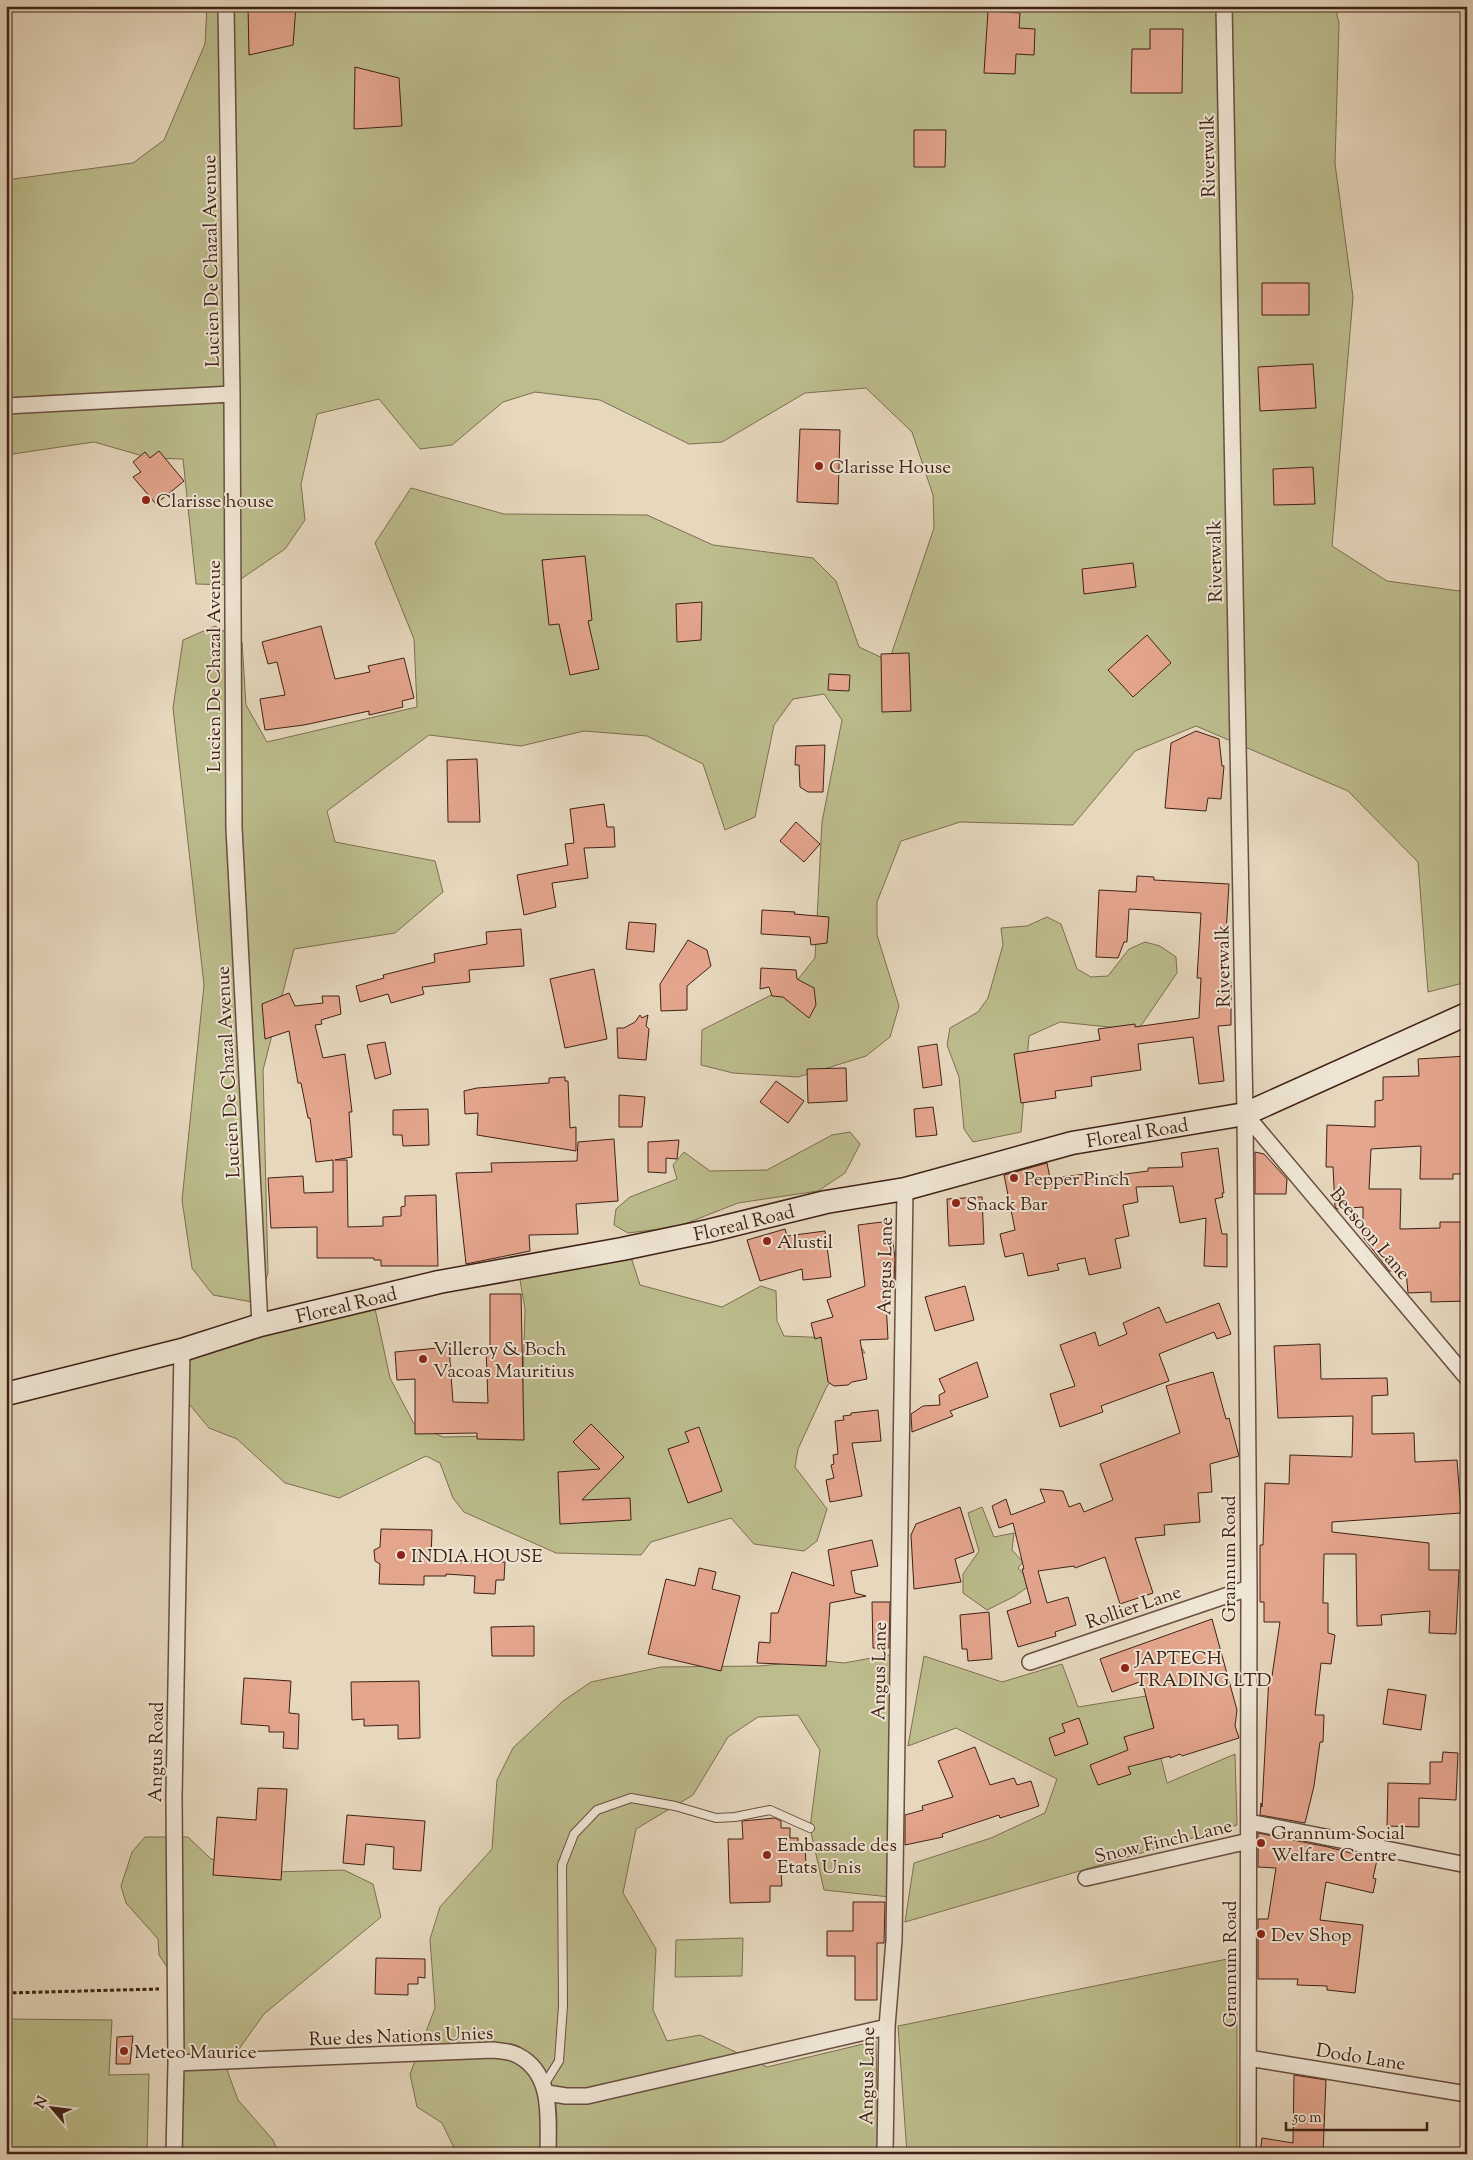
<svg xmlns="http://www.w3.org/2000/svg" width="1473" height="2160" viewBox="0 0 1473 2160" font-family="'Sorts Mill Goudy',serif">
  <rect width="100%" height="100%" fill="#e6d7bd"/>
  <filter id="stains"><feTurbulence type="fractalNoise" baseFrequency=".004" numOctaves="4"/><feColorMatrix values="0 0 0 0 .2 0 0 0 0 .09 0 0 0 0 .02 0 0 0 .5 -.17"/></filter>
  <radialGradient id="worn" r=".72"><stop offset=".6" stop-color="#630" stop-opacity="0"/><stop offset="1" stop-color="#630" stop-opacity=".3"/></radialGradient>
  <path fill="#bcbc8c" stroke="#7e6e51" d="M207,6H1335L1339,23L1335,164L1353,297L1332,546L1387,581L1467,592V982L1428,992L1418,862L1348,791L1196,726L1135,751L1073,825L960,822L901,841L877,902V935L899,1006L890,1037L866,1056L798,1077L733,1073L701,1065L702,1030L795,983L815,958L822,822L842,720L824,694L793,699L774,725L755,817L725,830L703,764L647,736L584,731L521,746L429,735L327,811L335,842L435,861L443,892L395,933L294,949L263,1070L268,1273L258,1303L213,1295L192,1268L182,1200L204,985L173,708L183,640L215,626L242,642L246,705L267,742L417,707L414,639L375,543L411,488L504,514L647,515L713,545L813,558L836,581L859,647L889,661L934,528L933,495L912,432L866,388L805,393L722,442L689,444L600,400L535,392L503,402L452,445L420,449L379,399L317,414L301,484L305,520L285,549L232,585L196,584L183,459L150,458L94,442L6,455V180L133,163L164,140L205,44Z
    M1047,917L1061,924L1077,969L1091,977L1108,976L1129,949L1145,942L1160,946L1176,957L1177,973L1138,1030L1060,1022L1029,1036L1021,1132L973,1142L964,1129L959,1077L947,1045L950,1028L978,1012L988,998L1003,945L1001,928L1027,926Z
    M850,1132L860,1144L845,1173L818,1191L738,1203L677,1227L628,1233L614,1225L616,1209L630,1197L677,1179L673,1165L684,1152L710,1171L767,1170L832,1135Z
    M631,1257L640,1285L722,1307L761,1286L776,1291L777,1321L784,1336L856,1339L865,1353H862L827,1386L798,1449L795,1467L827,1509L817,1541L804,1551L754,1544L731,1518L651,1542L641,1555L556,1553L464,1512L453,1498L440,1463L426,1456L339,1498L285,1483L237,1439L209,1428L181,1394L186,1359L260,1325L374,1304L390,1378L414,1424L443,1437L496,1436L522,1415L525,1309L519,1274Z
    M982,1507L994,1537L1014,1533L1012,1550L1023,1562L1018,1568L1032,1584L1015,1596L987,1610L963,1593V1574L979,1551L968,1513Z
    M894,1654L890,1897L824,1890L810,1828L820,1750L798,1715L758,1717L728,1737L693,1795L636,1829L623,1893L656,1949L653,2010L667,2041L700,2035L767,2067L876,2041L878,2154H457L442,2123L417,2107L410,2074L435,2008L430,1939L440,1907L492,1849L497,1780L513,1748L563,1701L591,1682L661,1667L760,1666L817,1660L844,1663Z
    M924,1656L1002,1682L1062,1664L1078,1707L1146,1696L1167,1783L1235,1754L1237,1825L905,1922L914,1863L991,1838L1045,1813L1057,1779L956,1728L908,1746Z
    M145,1837H188L211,1859L273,1872L344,1870L373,1884L381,1917L264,2014L226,2067L238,2100L273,2140L279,2154H184L177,2111L179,1985L159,1955L158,1939L126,1903L121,1886L132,1852Z
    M743,1938L742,1976L675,1977L676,1940Z
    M1237,1957V2154H907L898,2026Z
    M6,2019L112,2020L109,2075L149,2074L147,2154H6Z"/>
  <path fill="#e4a58d" stroke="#402116" d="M248,6H296L293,45L249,55Z
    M988,11L1020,13L1019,28L1035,29L1034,55L1016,54L1015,74L984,73Z
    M1150,29H1183L1182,93H1131L1132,49H1150Z
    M355,67L399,78L402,126L354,129Z
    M914,130H946L945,167H914Z
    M1262,283H1309V315H1262Z
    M1313,364L1316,408L1260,411L1258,367Z
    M800,429L840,430L838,504L797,502Z
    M159,451L184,481L156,504L133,477L141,472L133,462L145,452L150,458Z
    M1313,467L1315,504L1274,505L1273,469Z
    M585,556L592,620L588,621L599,669L570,675L559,624L549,625L542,560Z
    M1133,563L1136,587L1084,594L1082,569Z
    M702,602L701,640L677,642L676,604Z
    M321,626L335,679L370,672L368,666L404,658L414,698L402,701L403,707L369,715V711L304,725L265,730L260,699L285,695L277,662L268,664L262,642Z
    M1147,635L1171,663L1133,697L1108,670Z
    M909,653L911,711L882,712L881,654Z
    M829,674L850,675L849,691L828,690Z
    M1196,731L1219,739L1222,766H1224L1221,799L1208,798L1206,811L1165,808L1171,743Z
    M825,745L823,792H808L800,787L799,765H795L796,746Z
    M477,759L480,822H448L447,760Z
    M604,804L607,827H614L615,847L584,848L588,878L552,883L556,907L524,915L517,875L568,865L565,844L574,843L570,809Z
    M796,822L820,844L804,862L780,841Z
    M1137,876L1154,877V880L1229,884L1223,983L1231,982V1025L1218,1026L1224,1081L1199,1084L1193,1037L1138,1044L1141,1070L1091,1077L1092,1086L1055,1091L1056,1098L1021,1103L1014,1054L1100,1040L1098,1029L1135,1024V1027L1199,1018L1201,978H1197L1201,913L1129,909L1127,942H1124L1118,958L1096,957L1099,890L1136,892Z
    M762,910L795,912L794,914L829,917L827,943L811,945L810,937L761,934Z
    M629,922L656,924L654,952L626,949Z
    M521,929L524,966L469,970L470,982L422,987L424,994L391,1003L388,994L360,1002L356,986L384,978L383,975L435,962L434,954L487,944L486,932Z
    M688,940L707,950L711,966L687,986V1010L661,1011L660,984Z
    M761,968L796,970L797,979L814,988L816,1005L809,1018L783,997L772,996L769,987L760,989Z
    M594,969L607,1039L565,1048L550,979Z
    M289,993L295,1006L323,1003L322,996H339L341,1014L321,1020L322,1024L315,1025L323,1058L345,1054L352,1112H349L352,1157L335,1160H347L348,1227L383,1226V1217L401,1216V1207L405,1206V1196L436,1195L438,1266H381V1260H374V1258H317V1227L271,1228L268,1178L303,1176L304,1193L333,1192V1160L316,1162L310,1118H308L301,1083H298L289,1031L265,1039L262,1004Z
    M640,1015L642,1018L648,1015L646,1026L649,1029L646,1060L618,1058L617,1028H624L635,1022Z
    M385,1042L391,1074L375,1079L367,1045Z
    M937,1044L942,1085L923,1088L918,1047Z
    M1467,1056V1174H1453V1179H1420L1421,1146L1371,1149L1369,1189H1401L1400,1229L1440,1228V1222H1467V1239H1461V1275H1467V1301L1431,1302V1292L1408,1293L1406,1270L1389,1271L1363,1237V1207L1337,1209L1335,1207L1333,1167H1326L1327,1125L1375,1127V1101L1383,1100V1077L1419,1076L1418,1059Z
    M846,1068L847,1101L808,1103L807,1069Z
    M565,1077V1081H568L570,1128L576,1127V1151L477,1135L478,1113L465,1114L464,1091L477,1088L549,1083V1078Z
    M776,1081L804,1101L788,1123L760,1102Z
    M619,1095L645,1097L642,1127H619Z
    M933,1107L937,1135L916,1137L914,1109Z
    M428,1109L429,1145L403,1146L402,1135H393V1110Z
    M614,1139L618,1201L576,1204L578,1234L529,1235L530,1251L466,1264L456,1173L492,1172L491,1163L577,1161L578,1142Z
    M679,1140L677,1159L666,1158V1173L648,1172V1142Z
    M1218,1148L1224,1193H1222L1223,1197L1215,1199L1222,1234H1227V1267L1204,1266L1206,1218L1180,1223L1173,1186L1136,1187L1138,1202L1123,1205L1129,1236L1115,1239L1121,1268L1089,1275L1085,1258L1057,1264L1059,1270L1028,1276L1023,1253L1005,1257L1000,1234L1015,1230L1004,1175L1047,1163L1050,1178L1096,1173V1178L1148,1171V1168L1183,1167L1181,1153Z
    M1255,1152L1264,1154L1287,1179L1286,1194H1255Z
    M982,1197L984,1244L949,1246L947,1199Z
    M890,1221L895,1258L894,1283L885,1284L888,1339L860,1340L867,1379L852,1382L848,1385L834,1386L828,1382L821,1337L815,1339L811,1323L833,1317L827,1300L865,1286L858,1225Z
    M785,1229L787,1236L825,1231L831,1277L803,1280L802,1269L760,1281L747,1240Z
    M965,1286L974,1320L935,1331L925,1297Z
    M490,1294H521L524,1440L477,1439V1433L415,1434V1379L397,1380L395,1352L449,1347L453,1402L488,1403L486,1347L490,1346Z
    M1219,1303L1231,1334L1217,1339L1214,1332L1159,1354L1169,1381L1101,1406L1103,1412L1060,1427L1050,1394L1075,1386L1060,1345L1095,1332L1099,1346L1127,1334L1123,1323L1159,1307L1166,1323Z
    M1320,1344L1321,1379L1387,1378L1388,1395L1372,1396V1434L1414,1433L1415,1462L1457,1460L1461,1513L1332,1522V1532L1429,1543V1570H1459L1456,1634L1429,1633L1430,1611L1381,1615L1382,1625L1357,1626L1356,1554H1324L1323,1603H1328V1633L1335,1635L1331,1664L1321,1663L1315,1715H1324L1323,1742H1320L1314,1786L1305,1823L1260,1815L1261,1803L1262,1807L1269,1676H1272L1280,1622H1264V1602H1260V1545H1263L1265,1483L1289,1484L1290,1455L1352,1457L1353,1416L1278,1418L1274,1346Z
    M977,1362L988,1397L950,1411L953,1416L912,1432L911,1414L923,1406L940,1405L939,1395L945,1392L939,1379Z
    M1213,1372L1226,1419L1229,1418L1239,1456L1210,1464L1212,1492L1198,1493L1200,1522L1164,1525L1165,1535L1135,1538L1153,1593L1120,1604L1105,1557L1075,1568L1074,1566L1038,1571L1047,1603L1068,1597L1076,1625L1055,1632L1056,1636L1018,1647L1007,1611L1031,1603L1022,1569H1024L1013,1523L999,1528L992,1506L1006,1499L1011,1515L1045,1502L1040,1489L1063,1491L1069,1507L1080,1503L1084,1512L1113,1500L1100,1464L1180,1433L1166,1386Z
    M878,1410L881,1441L852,1443L862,1496L830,1502L826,1480L834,1478L831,1465L834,1464L833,1455L838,1454L835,1421L844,1420L843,1416L851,1415V1413Z
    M591,1424L624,1457L582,1500L630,1498L631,1520L560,1524L558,1472L600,1469L573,1442Z
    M699,1427L722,1491L688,1503L668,1449L689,1442L685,1432Z
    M960,1507L974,1552L955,1559L961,1582L914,1589L911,1535L916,1524Z
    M381,1529L432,1530L431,1560L505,1562L504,1580H496L495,1594L474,1593L475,1576L446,1574V1576H424V1585L379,1584L380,1564L375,1561L374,1550L380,1547Z
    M872,1540L878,1566L851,1571L855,1593L866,1596L830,1603L826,1666L757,1663L759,1642L770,1643L771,1613H778L792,1572L834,1586L828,1550Z
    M699,1568L716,1572L712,1589L740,1596L721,1671L648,1654L666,1579L695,1586Z
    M872,1602H890L889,1648H873Z
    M989,1612L992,1659L968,1661L967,1649H962L960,1615Z
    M1212,1619L1237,1710L1235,1726L1239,1738L1182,1756L1180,1754L1170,1758V1756L1128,1767L1131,1774L1098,1785L1090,1765L1128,1750L1124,1737L1154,1728L1142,1681L1112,1692L1100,1659Z
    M534,1626V1656H492L491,1627Z
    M244,1678L291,1681L289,1713L299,1714L298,1749L283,1748L284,1732H269V1726L241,1724Z
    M419,1681L420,1738L398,1739V1725L364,1726V1719L352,1720L351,1682Z
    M1388,1689L1426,1695L1421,1730L1383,1724Z
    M1079,1718L1088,1744L1055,1756L1049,1738L1065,1732L1062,1724Z
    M975,1747L990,1785L1014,1778L1017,1785L1031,1781L1039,1806L1000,1818L999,1815L942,1834L943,1837L905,1845V1815L923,1810L922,1806L953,1797L938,1761Z
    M1443,1752L1458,1753L1456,1800L1419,1798V1827L1387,1826L1388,1783L1430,1784V1762H1442Z
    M258,1788L287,1789L281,1880L213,1875L217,1817L256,1820Z
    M347,1815L425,1821L421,1871L393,1869L394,1847L366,1844L364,1865L343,1863Z
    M775,1818L781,1821V1828H790V1838H798V1844H805L806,1866H792V1871L781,1872L782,1886H770V1902L730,1903L728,1839H743L742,1821Z
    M1258,1833L1328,1847L1377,1860L1373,1878L1376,1879L1373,1893L1326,1882L1320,1920L1363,1925L1355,1993L1327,1990V1986L1297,1985L1298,1979H1258V1919H1268L1276,1868L1258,1867Z
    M853,1902H885L884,1943H877V2000H855V1956H827V1931H853Z
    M376,1958L425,1959V1978L418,1977V1984H408V1995L375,1994Z
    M133,2036L130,2064H116L117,2037Z
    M1294,2075L1326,2080L1323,2154H1260L1262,2138L1293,2143Z"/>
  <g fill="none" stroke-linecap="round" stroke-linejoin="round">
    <g stroke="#6a4e40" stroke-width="10">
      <path id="service" d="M544,2085L559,2061L563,2006L562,1865L574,1834L597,1810L631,1798L675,1806L716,1818L735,1817L770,1810L810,1828"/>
    </g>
    <g stroke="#6a4e40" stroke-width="18">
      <path id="minor" d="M226,6L232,394L234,828L260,1325
        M1224,6L1245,1114L1249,1588L1248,2154
        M6,406L232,394
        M1245,1114L1467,1378
        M1030,1662L1249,1588
        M1249,1822L1467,1865
        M1086,1878L1249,1841
        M1248,2058L1467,2094
        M176,2063L493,2050C500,2051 510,2051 517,2055C554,2073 548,2119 548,2154
        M547,2093L566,2096H587L887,2027
        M174,2154L176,2063L174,1797L182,1350
        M885,2154L887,2027L894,1940L905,1189"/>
    </g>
    <g stroke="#402116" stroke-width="25">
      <g id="secondary">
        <path id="s1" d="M6,1394L182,1350L260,1325L439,1282L622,1249L708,1231L826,1202L905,1189L1072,1143L1245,1114L1467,1014"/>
      </g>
    </g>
    <path stroke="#402116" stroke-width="3" stroke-dasharray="4 2.5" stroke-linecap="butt" d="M6,1993L159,1989"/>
    <use href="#service" stroke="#efe5d4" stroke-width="8"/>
    <use href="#minor" stroke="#efe5d4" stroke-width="15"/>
    <use href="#secondary" stroke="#efe5d4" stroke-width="22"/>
  </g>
  <g fill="#8f2418" stroke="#efe5d4" stroke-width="2">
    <circle cx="819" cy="466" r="5"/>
    <circle cx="146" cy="500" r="5"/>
    <circle cx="1014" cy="1178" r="5"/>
    <circle cx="956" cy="1203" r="5"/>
    <circle cx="767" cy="1241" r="5"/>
    <circle cx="423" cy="1359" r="5"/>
    <circle cx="401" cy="1555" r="5"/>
    <circle cx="1125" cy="1668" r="5"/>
    <circle cx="1261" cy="1843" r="5"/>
    <circle cx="767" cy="1855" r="5"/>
    <circle cx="1261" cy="1934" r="5"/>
    <circle cx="124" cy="2051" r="5"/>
  </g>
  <g text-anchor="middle" stroke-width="4" stroke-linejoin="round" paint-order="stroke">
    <g font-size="19" fill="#402116" stroke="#efe5d4">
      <text transform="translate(1207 156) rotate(-91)" y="7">Riverwalk</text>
      <text transform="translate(210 261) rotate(-91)" y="7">Lucien De Chazal Avenue</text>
      <text transform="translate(1214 561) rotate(-91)" y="7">Riverwalk</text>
      <text transform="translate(213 666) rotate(-90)" y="7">Lucien De Chazal Avenue</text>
      <text transform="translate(1222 966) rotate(-91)" y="7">Riverwalk</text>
      <text transform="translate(227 1072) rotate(-93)" y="7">Lucien De Chazal Avenue</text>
      <text dy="7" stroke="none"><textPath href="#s1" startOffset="1162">Floreal Road</textPath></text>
      <text dy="7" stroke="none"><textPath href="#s1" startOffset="758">Floreal Road</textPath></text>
      <text transform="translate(1371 1233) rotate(50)" y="7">Beesoon Lane</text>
      <text transform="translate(884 1266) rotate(-89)" y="7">Angus Lane</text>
      <text dy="7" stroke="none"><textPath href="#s1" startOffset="352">Floreal Road</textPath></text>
      <text transform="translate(1228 1559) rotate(-90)" y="7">Grannum Road</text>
      <text transform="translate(1133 1606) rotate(-19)" y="7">Rollier Lane</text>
      <text transform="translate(878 1671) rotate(-89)" y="7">Angus Lane</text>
      <text transform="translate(155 1752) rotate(-89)" y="7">Angus Road</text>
      <text transform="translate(1163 1840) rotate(-13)" y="7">Snow Finch Lane</text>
      <text transform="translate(1229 1964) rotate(-90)" y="7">Grannum Road</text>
      <text transform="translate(401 2035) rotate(-2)" y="7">Rue des Nations Unies</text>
      <text transform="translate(1361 2056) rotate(9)" y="7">Dodo Lane</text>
      <text transform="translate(866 2076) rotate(-89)" y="7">Angus Lane</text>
    </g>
    <g font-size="19" fill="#402116" stroke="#efe5d4" text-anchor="start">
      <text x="829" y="473">Clarisse House</text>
      <text x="156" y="507">Clarisse house</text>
      <text x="1024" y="1185">Pepper Pinch</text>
      <text x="966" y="1210">Snack Bar</text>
      <text x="777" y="1248">Alustil</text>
      <text x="433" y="1355">Villeroy &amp; Boch<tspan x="433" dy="22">Vacoas Mauritius</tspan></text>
      <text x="411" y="1562">INDIA HOUSE</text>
      <text x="1135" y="1664">JAPTECH<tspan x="1135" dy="22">TRADING LTD</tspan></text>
      <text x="1271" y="1839">Grannum Social<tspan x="1271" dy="22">Welfare Centre</tspan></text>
      <text x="777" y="1851">Embassade des<tspan x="777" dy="22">Etats Unis</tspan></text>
      <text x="1271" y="1941">Dev Shop</text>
      <text x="134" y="2058">Meteo Maurice</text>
    </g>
  </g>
  <rect width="1473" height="2160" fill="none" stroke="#e6d7bd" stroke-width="25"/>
  <rect x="8" y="8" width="1458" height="2145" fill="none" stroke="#402116" stroke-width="2.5"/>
  <rect x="12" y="12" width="1448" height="2135" fill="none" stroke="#402116"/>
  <g transform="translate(52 2108) rotate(298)" stroke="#efe5d4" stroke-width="4" paint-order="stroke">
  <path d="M0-4L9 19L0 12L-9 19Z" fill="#402116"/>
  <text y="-8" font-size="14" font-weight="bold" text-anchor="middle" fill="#402116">N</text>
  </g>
  <path d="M1286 2122v8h141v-8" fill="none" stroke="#402116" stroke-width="2.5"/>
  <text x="1293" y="2122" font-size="15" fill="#402116" stroke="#efe5d4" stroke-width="4" paint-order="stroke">50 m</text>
  <rect width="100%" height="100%" filter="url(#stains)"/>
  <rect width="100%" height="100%" fill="url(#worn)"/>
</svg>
